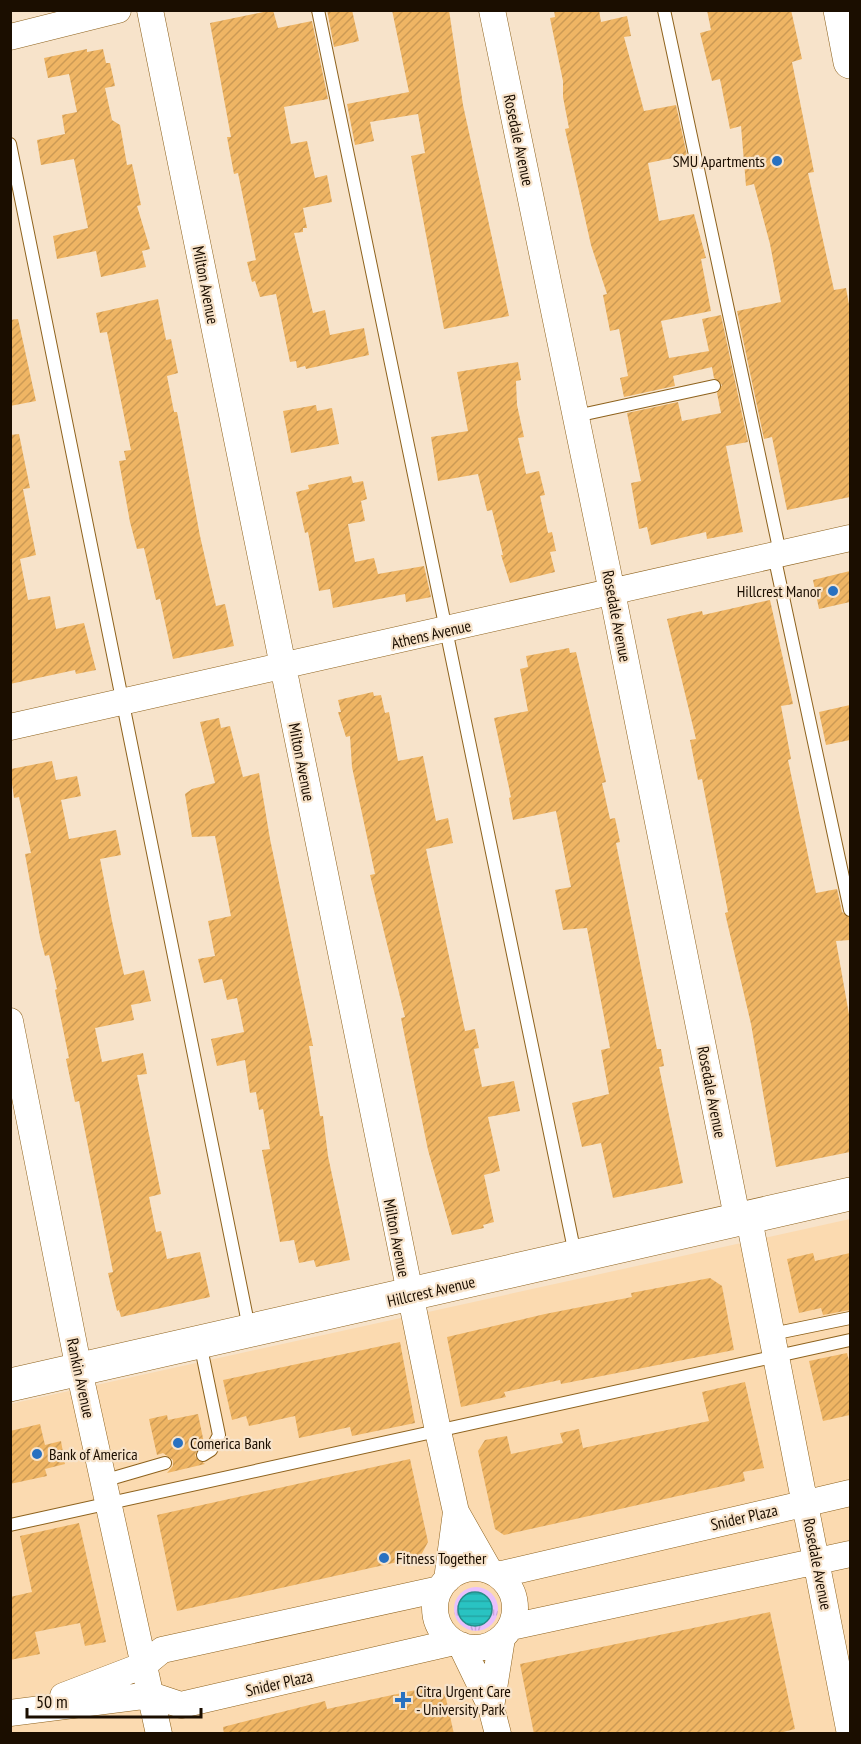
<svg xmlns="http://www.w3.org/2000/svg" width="861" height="1744" viewBox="0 0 861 1744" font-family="'PT Sans Narrow',sans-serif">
  <defs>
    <pattern id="grass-tufts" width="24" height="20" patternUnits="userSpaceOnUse" patternTransform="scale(1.5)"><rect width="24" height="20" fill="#e8c0fd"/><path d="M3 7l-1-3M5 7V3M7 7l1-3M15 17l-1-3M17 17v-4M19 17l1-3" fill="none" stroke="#c6a4d7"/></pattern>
    <pattern id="water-rules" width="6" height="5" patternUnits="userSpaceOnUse" patternTransform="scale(1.5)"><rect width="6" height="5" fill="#29c3c2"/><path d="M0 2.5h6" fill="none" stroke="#24a6a5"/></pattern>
    <pattern id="building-hatch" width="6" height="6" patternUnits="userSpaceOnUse" patternTransform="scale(1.5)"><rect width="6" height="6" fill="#efb564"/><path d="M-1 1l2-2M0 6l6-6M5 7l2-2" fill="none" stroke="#cc9a55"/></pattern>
  </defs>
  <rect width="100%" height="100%" fill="#f7e3ca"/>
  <path fill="#fbdab0" d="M850,1219V1731L839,1734L11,1733L10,1404Z"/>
  <path fill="url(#grass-tufts)" d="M454 1609a22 22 0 1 1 44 0a22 22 0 1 1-44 0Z"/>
  <path fill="url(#water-rules)" stroke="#258d88" stroke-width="1.5" d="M458 1609a17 17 0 1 1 34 0a17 17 0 1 1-34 0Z"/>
  <path fill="url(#building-hatch)" d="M273,10L278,28L312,21L328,99L284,107L291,144L307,141L315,178L327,175L332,202L303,208L307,228H303V232L294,233L313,313L325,310L330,335L364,328L369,355L306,369L305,366L297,368L296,361L290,362L276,294L260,297L255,281L252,282L247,262L256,260L238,173L234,174L227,137H231L210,23Z
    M327,10H352L359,41L334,47Z
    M392,10H449L463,105L509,316L444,329L411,156L425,153L418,114L370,122L374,141L355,145L347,104L409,92Z
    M554,10H599L601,22L627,16L631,36L624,37L644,111L676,105L687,155L648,163L659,221L694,214L706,258L701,259L711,311L661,321L669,358L709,351L702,319L721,315L748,442L726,446L743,532L707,539L706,532L651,545L647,527L639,529L631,483L641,481L627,413L678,402L682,421L721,413L717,393L722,385L714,378L712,367L673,376L675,386L624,397L620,378L628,376L619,329L610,331L603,295L607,294L591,245L565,129L569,128L563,97V81L550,18L555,17Z
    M707,10H791L802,59L792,62L814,172L808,173L834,290L846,288L850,310V497L787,510L772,437L764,439L737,311L781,302L770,244L754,184L746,186L741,126L730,129L720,79L712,81L700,33L711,30Z
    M87,49V52L103,49L106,63H110L115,86L105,88L112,120L120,125L127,165L132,164L141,205L137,206L150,249L142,251L146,267L101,277L96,251L57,259L53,236L88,228L74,159L41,165L37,140L65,134L62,115L77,112L69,74L48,78L44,58Z
    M158,299L166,340L171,339L178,373L167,376L174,412H177L200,536L216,606L225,604L234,646L173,659L160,599L156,600L144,548L137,549L130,522L119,461L126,460L124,451L131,450L107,332L100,333L96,313Z
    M18,319L36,401L10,406V320Z
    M518,362L521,380L516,381L517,405L524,437L518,438L526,474L539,471L545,495L540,496L548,533L552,532L556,551L550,552L555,572L510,583L501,555H503L492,510L487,511L478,474L438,481L431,437L468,431L457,372Z
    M316,405L317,411L332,408L339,444L291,453L283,411Z
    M19,434L30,488L23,489L36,555L20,559L28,600L50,596L56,629L84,623L96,670L76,674L75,670L10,684V435Z
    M351,476L353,483L363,481L367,499L361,501L365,521L348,524L355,562L374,558L378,574L424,566L431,597L406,602L405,594L333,608L330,589L319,591L308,532L305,533L296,492L309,489L308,485Z
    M850,571V602L819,609L813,580Z
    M770,600L793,704L781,706L791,759L788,760L816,893L837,889L842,912L850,918V940L836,941L850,1020V1152L776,1167L751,1024L725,913L728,912L713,836L702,779L698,780L690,740L696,739L667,619L702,611L703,615Z
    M569,648L570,653L576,652L606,782L602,783L610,819L615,818L620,842L616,843L657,1049H661L664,1066L659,1067L683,1183L613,1198L601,1143L582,1147L572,1103L609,1094L601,1050L610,1048L587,928L563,930L555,890L571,887L556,811L513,820L509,798L511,797L494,718L528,711L520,669L528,667L526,656Z
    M373,692L374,696L381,695L385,713L389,712L398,761L423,756L436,821L448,818L453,843L426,849L465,1031L475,1029L479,1048L474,1049L482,1087L514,1081L520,1111L488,1117L500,1171L484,1175L494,1222L483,1225L484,1228L452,1235L428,1150L401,1018L405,1017L370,875L375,874L352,767L350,736L346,737L338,712H341L338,700Z
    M850,705V740L826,745L819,712Z
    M219,718L221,728L230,726L243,777L259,773L270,839L313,1046H309L320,1116H323L328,1156L350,1260L316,1267L314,1260L299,1263L294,1240L280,1242L262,1150L270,1149L263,1109L259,1110L256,1092L250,1093L245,1060L217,1066L211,1039L244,1032L237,998L227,1000L222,979L204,983L198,959L215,956L208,921L231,916L215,836L192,837L185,794L192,789L215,783L200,722Z
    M52,761L56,780L77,776L81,796L61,800L69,839L116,830L121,855L100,859L112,921L124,975L144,970L151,1001L131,1005L134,1020L95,1028L102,1062L143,1053L147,1074L137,1075L161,1194L149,1197L156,1232L161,1231L167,1259L200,1252L210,1297L121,1317L119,1310L117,1311L108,1273L113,1272L79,1101L75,1102L66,1059L69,1058L55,990L57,989L49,955L45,956L40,937L25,854L31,853L19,797L14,798L12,784L11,769Z
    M813,1253L815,1261L850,1253V1310L823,1315L821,1308L799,1313L787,1259Z
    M710,1278L722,1286L734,1350L561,1384L560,1380L504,1392L506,1397L461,1407L447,1337L545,1314L632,1297L631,1293Z
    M400,1342L415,1423L352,1436L350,1427L299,1438L295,1416L249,1426L246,1416L232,1420L223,1380Z
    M847,1353L850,1365V1415L823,1421L809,1361Z
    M745,1382L764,1468L743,1472L745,1481L504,1535L495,1529L478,1451L485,1440L507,1436L511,1454L563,1443L560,1433L579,1429L583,1448L709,1421L702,1392Z
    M198,1414L204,1443H200L195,1456L205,1464L167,1473L173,1466V1460L163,1453L157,1455L149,1419L167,1415L168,1420Z
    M40,1424L45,1445L61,1441L65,1464L45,1469L47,1476L10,1484V1431Z
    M410,1459L428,1542L420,1557L177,1611L157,1515Z
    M79,1523L106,1642L85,1646L80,1623L35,1632L40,1654L10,1660V1597L32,1592L20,1536Z
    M770,1612L795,1729L775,1734H534L520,1664Z
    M425,1688L428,1698L445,1694L454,1734H224L223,1727L325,1701L327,1709Z"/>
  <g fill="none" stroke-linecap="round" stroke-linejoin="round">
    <g stroke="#8e621d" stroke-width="14">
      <path id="lane" d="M318,10L575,1254
        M664,10L780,553
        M10,144L249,1328
        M576,416L714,386
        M774,555L850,910
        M772,1334L850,1318
        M200,1343L219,1435L211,1450L203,1455
        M103,1481L165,1463
        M10,1525L850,1340"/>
    </g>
    <g stroke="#8e621d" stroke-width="27">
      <path id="street" d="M150,10L438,1431L456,1512L489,1570
        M492,10L612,592L738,1222
        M10,37L118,10
        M10,727L850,538
        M10,1021L79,1370L159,1734
        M749,1219L850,1734
        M435 1608a40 40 0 1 1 80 0a40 40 0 1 1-80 0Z
        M498,1575L850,1493
        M447,1580L456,1512
        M511,1627L850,1554
        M461,1645L491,1707L498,1734
        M63,1696L144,1665L162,1650L440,1589
        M491,1707L502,1638
        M10,1713L151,1695L181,1705L454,1642"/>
    </g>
    <g stroke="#8e621d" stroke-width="34">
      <path id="secondary" d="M840,10L850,62
        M10,1385L850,1194"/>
    </g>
    <use href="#lane" stroke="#fff" stroke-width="12"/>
    <use href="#street" stroke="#fff" stroke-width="26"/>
    <use href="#secondary" stroke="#fff" stroke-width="33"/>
  </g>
  <g fill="#2871c1" stroke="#f7e3ca" stroke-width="2">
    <circle cx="777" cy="161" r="6"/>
    <circle cx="833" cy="591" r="6"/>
    <circle cx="178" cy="1443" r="6"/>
    <circle cx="37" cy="1454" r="6"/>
    <circle cx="384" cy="1558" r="6"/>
    <path d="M400 1691h6v6h6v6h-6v6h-6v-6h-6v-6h6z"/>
  </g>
  <g text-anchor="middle" stroke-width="4.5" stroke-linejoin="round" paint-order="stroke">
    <g font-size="16" fill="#1b0e00" stroke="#f7e3ca">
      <text transform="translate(519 140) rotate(78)" y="6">Rosedale Avenue</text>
      <text transform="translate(206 285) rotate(79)" y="6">Milton Avenue</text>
      <text transform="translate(617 616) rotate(79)" y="6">Rosedale Avenue</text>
      <text transform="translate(431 634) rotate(-13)" y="6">Athens Avenue</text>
      <text transform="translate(302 762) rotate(79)" y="6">Milton Avenue</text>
      <text transform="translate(712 1092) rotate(79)" y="6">Rosedale Avenue</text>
      <text transform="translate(397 1238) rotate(79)" y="6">Milton Avenue</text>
      <text transform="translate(431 1291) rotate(-13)" y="6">Hillcrest Avenue</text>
      <text transform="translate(81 1378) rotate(78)" y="6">Rankin Avenue</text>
      <text transform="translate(744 1517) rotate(-13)" y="6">Snider Plaza</text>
      <text transform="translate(818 1564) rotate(79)" y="6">Rosedale Avenue</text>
      <text transform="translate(279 1683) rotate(-13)" y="6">Snider Plaza</text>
    </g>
    <g font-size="16" fill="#1b0e00" stroke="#f7e3ca" text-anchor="start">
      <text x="765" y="167" text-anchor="end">SMU Apartments</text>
      <text x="821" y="597" text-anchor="end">Hillcrest Manor</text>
      <text x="190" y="1449">Comerica Bank</text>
      <text x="49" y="1460">Bank of America</text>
      <text x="396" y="1564">Fitness Together</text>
      <text x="416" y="1697">Citra Urgent Care<tspan x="416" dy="18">- University Park</tspan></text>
    </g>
  </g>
  <rect width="861" height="1744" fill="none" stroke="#1b0e00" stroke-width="24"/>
  <path d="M27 1708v9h174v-9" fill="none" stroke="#1b0e00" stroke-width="3"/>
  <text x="36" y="1708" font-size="18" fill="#1b0e00" stroke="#f7e3ca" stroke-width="4.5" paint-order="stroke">50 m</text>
</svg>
